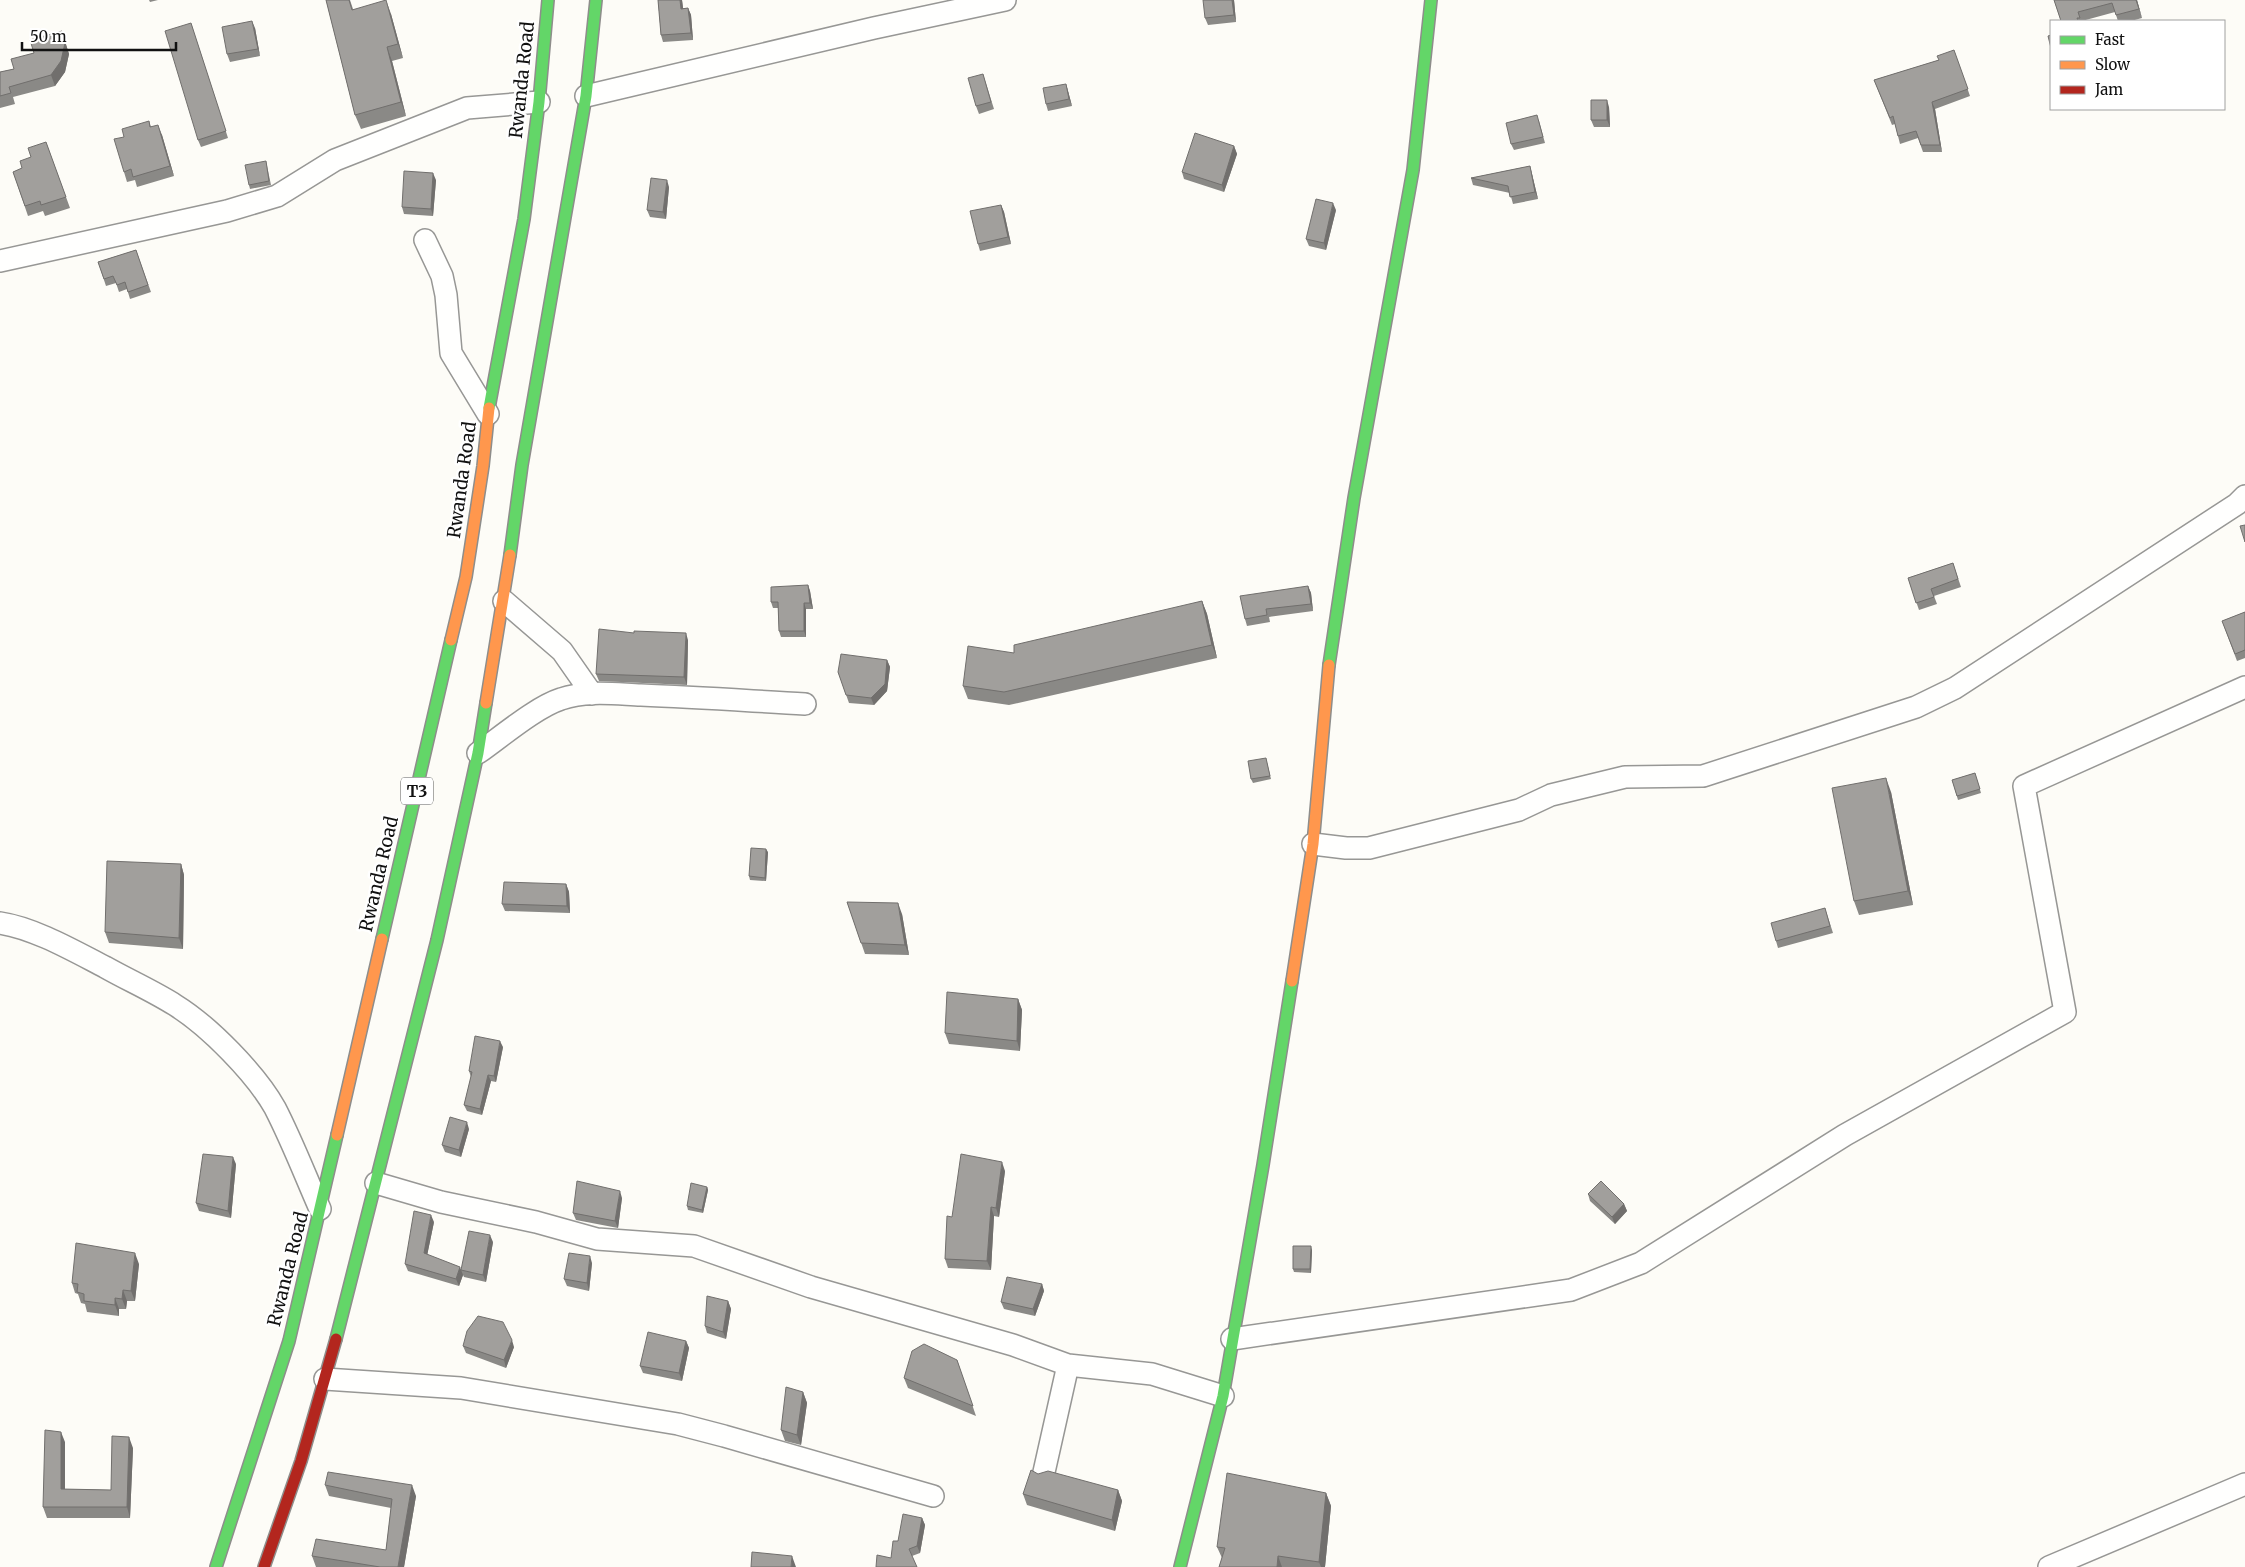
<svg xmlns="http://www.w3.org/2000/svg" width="2245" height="1567" viewBox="0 0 2245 1567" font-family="Merriweather,serif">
  <rect width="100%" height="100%" fill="#fdfcf7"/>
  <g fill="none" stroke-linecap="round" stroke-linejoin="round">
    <g stroke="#979795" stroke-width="24">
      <path id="street" d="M586,96L874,28L1005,0
        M425,240L442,276L446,295L451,353L488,414
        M0,261L227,211L277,196L335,160L467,108L539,102
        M504,601L562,651L592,694
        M478,753C501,737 536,707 561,699C587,690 615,694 641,695C696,697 751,701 805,704
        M1313,844L1346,848H1369L1519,810L1551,795L1625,777L1703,776L1916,707L1955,688L2237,504L2245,496
        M0,923C34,928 74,951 105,967C128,980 153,991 175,1005C209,1026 256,1074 275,1108C292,1141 305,1175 320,1209
        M376,1183L441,1202L536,1222L597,1239L694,1246L811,1287L1013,1345L1068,1365L1152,1374L1223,1396
        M1232,1339L1571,1290L1641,1263L1845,1135L2065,1012L2024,786L2245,687
        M325,1379L461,1388L678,1424L724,1436L933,1496
        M1044,1472L1068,1365
        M2049,1567L2245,1484"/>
    </g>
    <g stroke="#8e8d8b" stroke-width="14">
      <path id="fast" d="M489,408L524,219L539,102L548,0
        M510,555L522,465L586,96L596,0
        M1329,665L1354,498L1413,170L1431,0
        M382,939L451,640
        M336,1339L437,940L478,753L486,703
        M216,1567L289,1341L337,1135
        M1180,1567L1223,1396L1263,1165L1292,981"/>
    </g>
    <g stroke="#8e8d8b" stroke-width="14">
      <path id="slow" d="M451,640L466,577L483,466L489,408
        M486,703L510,555
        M1292,981L1313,844L1329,665
        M337,1135L382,939"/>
    </g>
    <g stroke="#8e8d8b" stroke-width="14">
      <path id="jam" d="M264,1567L301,1461L336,1339"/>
    </g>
    <use href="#street" stroke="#fffffe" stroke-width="21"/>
    <use href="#fast" stroke="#63d668" stroke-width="11"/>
    <use href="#slow" stroke="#ff974d" stroke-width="11"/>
    <use href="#jam" stroke="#b3261e" stroke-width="11"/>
  </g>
  <path fill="#8a8986" d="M149,0H158L150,2Z
    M326,0H350L353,9L391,14L403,58L392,61L406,116L361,129L355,115Z
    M658,0H682L683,8H688L691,15L693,40L663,42L661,35Z
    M1234,0L1236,22L1208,25L1205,18Z
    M2054,0H2137L2142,18L2131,21H2118L2115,12L2082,21H2061Z
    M191,23L228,138L201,147L198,140Z
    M255,28L260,56L230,62L227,54Z
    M65,42L69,54L65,72L55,86L13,97L15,104L0,108V72L14,69L34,53Z
    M1954,50L1970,96L1935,109L1942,152H1923L1918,138L1900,144L1895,124L1892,125L1874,80L1939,60Z
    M983,74L994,109L979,114L976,106Z
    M1066,84L1068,91L1072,106L1048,111L1046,104Z
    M1609,107L1610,127H1594L1591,120Z
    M149,121L151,127L162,135L174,176L137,187L135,180L127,182L124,172V137Z
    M1539,121L1545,143L1514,150L1511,144Z
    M46,142L70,208L45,216L43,211L28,216L13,172L22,168Z
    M1234,146L1237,154L1224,192L1184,179L1182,172Z
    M266,161L271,185L250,189L249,185Z
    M1530,166L1532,174L1538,199L1513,204L1510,193L1473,185L1471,178Z
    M436,180L433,216L404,214L402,207Z
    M669,187L666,219L650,217L647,210Z
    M1001,205L1004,212L1011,244L980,251L978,244Z
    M1336,210L1326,250L1309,246L1306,239Z
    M136,250L151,292L130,299L127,289L119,292L116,283L106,286L98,262Z
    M1953,563L1961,587L1934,596L1937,604L1919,610L1908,578Z
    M808,585L810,591L813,609H806V637H781L779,631L778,608H773L771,602Z
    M1308,586L1311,593L1313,611L1269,617L1270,622L1247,626L1245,619Z
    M1202,601L1207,614L1217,658L1009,705L968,699L963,686L1014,653Z
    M2245,612V658L2237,661L2222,621Z
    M688,640L687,685L599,681L596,674Z
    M887,660L890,667L887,691L874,705L849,703L838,672Z
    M1266,758L1271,779L1253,783L1251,779Z
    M1975,773L1981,793L1958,800L1952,780Z
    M1891,792L1913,905L1859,915L1854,901Z
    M768,852L766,881L750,880L749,876Z
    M181,864L184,875L183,949L109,943L105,932Z
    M566,884L569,892L570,913L505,911L502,904Z
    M847,902L902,914L909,955L865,954Z
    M1825,908L1833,933L1778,948L1776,941Z
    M1018,999L1022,1010L1020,1051L949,1044L945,1033Z
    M503,1047L496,1082L491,1081L482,1115L467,1111L464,1105L471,1077L469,1071Z
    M469,1129L461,1157L445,1152L442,1145Z
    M236,1164L231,1218L199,1211L196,1203Z
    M1005,1171L999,1217L994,1216L991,1270L948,1268L945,1259L952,1217Z
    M707,1187L708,1190L703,1213L688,1210L687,1206Z
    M1588,1194L1624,1204L1627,1211L1615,1224L1590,1201Z
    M622,1198L618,1228L576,1220L573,1213Z
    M434,1222L427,1255L461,1270L493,1242L486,1282L464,1277L463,1275L459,1286L408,1271L405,1264Z
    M1312,1250L1311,1273L1294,1272L1293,1269Z
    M592,1263L589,1291L567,1286L564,1279Z
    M139,1264L135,1301H127L126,1309H119V1316L87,1312L85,1304L81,1303L78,1294L75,1293L72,1283Z
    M1042,1284L1044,1291L1035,1316L1004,1309L1001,1302Z
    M728,1301L731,1309L726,1339L707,1333L705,1326Z
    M686,1341L689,1348L682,1381L643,1373L640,1366Z
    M463,1346L514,1347L506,1368L466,1353Z
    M957,1360L976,1416L908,1388L904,1378Z
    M803,1392L807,1403L801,1445L785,1441L781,1430Z
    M65,1442V1489L111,1490L133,1448L130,1518H47L43,1507Z
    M1038,1474L1118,1490L1122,1501L1115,1531L1027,1505L1023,1494Z
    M325,1485L416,1496L404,1567H316L312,1556L386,1550L391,1508L329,1496Z
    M1326,1493L1331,1506L1325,1567H1219L1222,1558L1217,1547Z
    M922,1518L925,1525L920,1553L912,1556L891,1558L898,1541Z"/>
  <path fill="#716f6d" d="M386,0L391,14L403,58L398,44Z
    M680,0H682L684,16L681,9Z
    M1232,0H1234L1236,22L1234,15Z
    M2136,0H2137L2142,18Z
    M688,8L691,15L693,40L691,33Z
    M252,21L255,28L260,56L258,49Z
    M62,31L69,54L65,72L55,86L51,75Z
    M387,47L392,61L406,116L401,102Z
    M1066,84L1068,91L1072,106L1069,99Z
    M1607,100L1609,107L1610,127L1607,120Z
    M1932,102L1935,109L1942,152L1940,145Z
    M158,125L162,135L174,176L170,166Z
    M1234,146L1237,154L1224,192L1222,185Z
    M1530,166L1532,174L1538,199L1535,192Z
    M433,173L436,180L433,216L431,209Z
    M667,180L669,187L666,219L663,212Z
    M1333,203L1336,210L1326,250L1324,243Z
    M1001,205L1004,212L1011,244L1008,237Z
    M808,585L810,591L813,609L810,603Z
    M1308,586L1311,593L1313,611L1311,604Z
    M1202,601L1207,614L1217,658L1212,645Z
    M804,603L806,609V637L804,631Z
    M686,633L688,640L687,685L684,677Z
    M887,660L890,667L887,691L874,705L871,698Z
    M1886,778L1891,792L1913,905L1908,891Z
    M766,849L768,852L766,881L765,878Z
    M181,864L184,875L183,949L179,938Z
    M566,884L569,892L570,913L567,906Z
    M898,903L902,914L909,955L905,945Z
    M1018,999L1022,1010L1020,1051L1017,1041Z
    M500,1041L503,1047L496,1082L494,1076Z
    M488,1075L491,1081L482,1115L480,1109Z
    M467,1122L469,1129L461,1157L459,1150Z
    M233,1157L236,1164L231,1218L228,1211Z
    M1002,1162L1005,1171L999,1217L996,1208Z
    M707,1187L708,1190L703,1213L702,1210Z
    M620,1191L622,1198L618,1228L615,1221Z
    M1624,1204L1627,1211L1615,1224L1612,1217Z
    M991,1207L994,1216L991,1270L987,1261Z
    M431,1215L434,1222L426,1261L424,1253Z
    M490,1235L493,1242L486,1282L483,1275Z
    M1311,1246L1312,1250L1311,1273L1310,1269Z
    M135,1253L139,1264L135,1301L131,1291Z
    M590,1256L592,1263L589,1291L587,1283Z
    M460,1267L463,1275L459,1286L456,1279Z
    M1042,1284L1044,1291L1035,1316L1033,1309Z
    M123,1290L127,1301L126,1309L122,1299Z
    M115,1298L119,1309V1316L115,1305Z
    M728,1301L731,1309L726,1339L723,1332Z
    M512,1340L514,1347L506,1368L504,1360Z
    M686,1341L689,1348L682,1381L679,1373Z
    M803,1392L807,1403L801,1445L797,1435Z
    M61,1432L65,1442V1499L61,1489Z
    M129,1437L133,1448L130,1518L127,1507Z
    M412,1485L416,1496L404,1567H398Z
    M1118,1490L1122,1501L1115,1531L1112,1520Z
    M1326,1493L1331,1506L1325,1567H1321L1319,1562Z
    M922,1518L925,1525L920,1553L917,1546Z
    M792,1556L796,1567H791Z
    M1278,1556L1282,1567H1277Z"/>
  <path fill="#a19f9c" stroke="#716f6d" d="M326,0H349L352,10L386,0L398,44L387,47L401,102L355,115Z
    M658,0H680L681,9L688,8L691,33L661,35Z
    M1203,0H1232L1234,15L1205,18Z
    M2054,0H2136L2139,9L2116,15L2112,3L2078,12L2080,18H2077L2078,21H2061Z
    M252,21L258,49L227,54L222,27Z
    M191,23L226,131L198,140L165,31Z
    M62,31L65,43L61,61L51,75L9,87L11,93L0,96V72L14,69L11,59L34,53L30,40Z
    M2051,35V48L2048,36Z
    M1954,50L1968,89L1932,102L1940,145H1921L1916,131L1898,136L1893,116L1890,118L1874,80L1939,60L1937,56Z
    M983,74L991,102L976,106L968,78Z
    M1066,84L1069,99L1046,104L1043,88Z
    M1591,100H1607V120H1591Z
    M1537,115L1543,137L1511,144L1506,123Z
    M149,121L150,127L158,125L170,166L133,177L131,169L124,172L114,139L124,137L122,129Z
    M1195,133L1234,146L1222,185L1182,172Z
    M46,142L66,197L41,205L40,201L25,206L13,172L22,168L20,161L31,157L28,148Z
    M266,161L269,181L249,185L245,165Z
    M1530,166L1535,192L1510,197L1508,186L1471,178Z
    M404,171L433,173L431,209L402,207Z
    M651,178L667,180L663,212L647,210Z
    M1316,199L1333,203L1324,243L1306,239Z
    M1001,205L1008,237L978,244L970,211Z
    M136,250L148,285L128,292L125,282L117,285L113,276L104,279L98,262Z
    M2245,525V542L2240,526Z
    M1953,563L1958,579L1931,589L1934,597L1916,603L1908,578Z
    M808,585L810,603H804V631H779L778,602H771V587Z
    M1308,586L1311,604L1266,609L1267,615L1245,619L1240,596Z
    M1202,601L1212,645L1004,692L963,686L968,646L1014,653V645Z
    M2245,612V650L2235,654L2222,621Z
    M599,629L634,633V631L686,633L684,677L596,674Z
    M841,654L887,660L885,684L871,698L846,695L838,672Z
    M1266,758L1270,776L1251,779L1248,761Z
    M1975,773L1980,789L1957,796L1952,780Z
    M1886,778L1908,891L1854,901L1832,788Z
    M751,848L766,849L765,878L749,876Z
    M107,861L181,864L179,938L105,932Z
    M504,882L566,884L567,906L502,904Z
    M847,902L898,903L905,945L861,943Z
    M1825,908L1830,926L1776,941L1771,923Z
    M947,992L1018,999L1017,1041L945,1033Z
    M475,1036L500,1041L494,1076L488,1075L480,1109L464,1105L472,1072L469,1071Z
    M450,1117L467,1122L459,1150L442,1145Z
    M203,1154L233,1157L228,1211L196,1203Z
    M961,1154L1002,1162L996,1208L991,1207L987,1261L945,1259L947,1216L952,1217Z
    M577,1181L620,1191L615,1221L573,1213Z
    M1601,1181L1624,1204L1612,1217L1588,1194Z
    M691,1183L707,1187L702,1210L687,1206Z
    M414,1211L431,1215L424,1253L460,1267L456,1279L405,1264Z
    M469,1231L490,1235L483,1275L461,1270Z
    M76,1243L135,1253L131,1291L123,1290L122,1299L115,1298V1305L84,1301V1294L77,1292L78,1284L72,1283Z
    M1293,1246H1311L1310,1269H1293Z
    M569,1253L590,1256L587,1283L564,1279Z
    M1007,1277L1042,1284L1033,1309L1001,1302Z
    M707,1296L728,1301L723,1332L705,1326Z
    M478,1316L503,1322L512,1340L504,1360L463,1346L467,1331Z
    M648,1332L686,1341L679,1373L640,1366Z
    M924,1344L957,1360L973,1406L904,1378L912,1351Z
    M786,1387L803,1392L797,1435L781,1430Z
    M45,1430L61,1432V1489L111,1490L112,1436L129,1437L127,1507H43Z
    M1031,1470L1038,1474L1048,1471L1118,1490L1112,1520L1023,1494Z
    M328,1472L412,1485L398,1567H380L312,1556L316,1539L386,1550L392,1499L325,1485Z
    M1227,1473L1326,1493L1319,1562L1278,1556L1277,1567H1219L1225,1548L1217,1547Z
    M903,1514L922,1518L917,1546L909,1549L917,1567H876L877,1555L891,1558L893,1541H898Z
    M752,1552L792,1556L791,1567H751Z"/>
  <g text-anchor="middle" stroke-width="5" stroke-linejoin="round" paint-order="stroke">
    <rect fill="#fff" stroke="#585858" stroke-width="1" x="401" y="777.5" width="32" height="27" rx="4"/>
    <g font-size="16" font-weight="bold" fill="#111">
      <text x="417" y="797">T3</text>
    </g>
    <g font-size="18" fill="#111" stroke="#fff">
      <text transform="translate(522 80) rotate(-84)" y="6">Rwanda Road</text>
      <text transform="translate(462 480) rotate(-82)" y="6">Rwanda Road</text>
      <text transform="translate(379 874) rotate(-77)" y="6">Rwanda Road</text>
      <text transform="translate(288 1269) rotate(-76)" y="6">Rwanda Road</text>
    </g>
  </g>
  <rect x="2050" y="20" width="175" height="90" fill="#ffffff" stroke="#a0a0a0"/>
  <rect x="2060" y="36" width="25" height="8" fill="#63d668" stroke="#a0a0a0"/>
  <text x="2095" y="45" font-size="15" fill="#111111">Fast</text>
  <rect x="2060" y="61" width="25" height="8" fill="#ff974d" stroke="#a0a0a0"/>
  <text x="2095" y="70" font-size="15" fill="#111111">Slow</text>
  <rect x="2060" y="86" width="25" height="8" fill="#b3261e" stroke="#a0a0a0"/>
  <text x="2095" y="95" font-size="15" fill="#111111">Jam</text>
  <path d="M22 42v8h154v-8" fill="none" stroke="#111111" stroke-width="2.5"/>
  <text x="30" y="42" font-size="15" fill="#111111" stroke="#ffffff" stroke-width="4" paint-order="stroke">50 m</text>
</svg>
